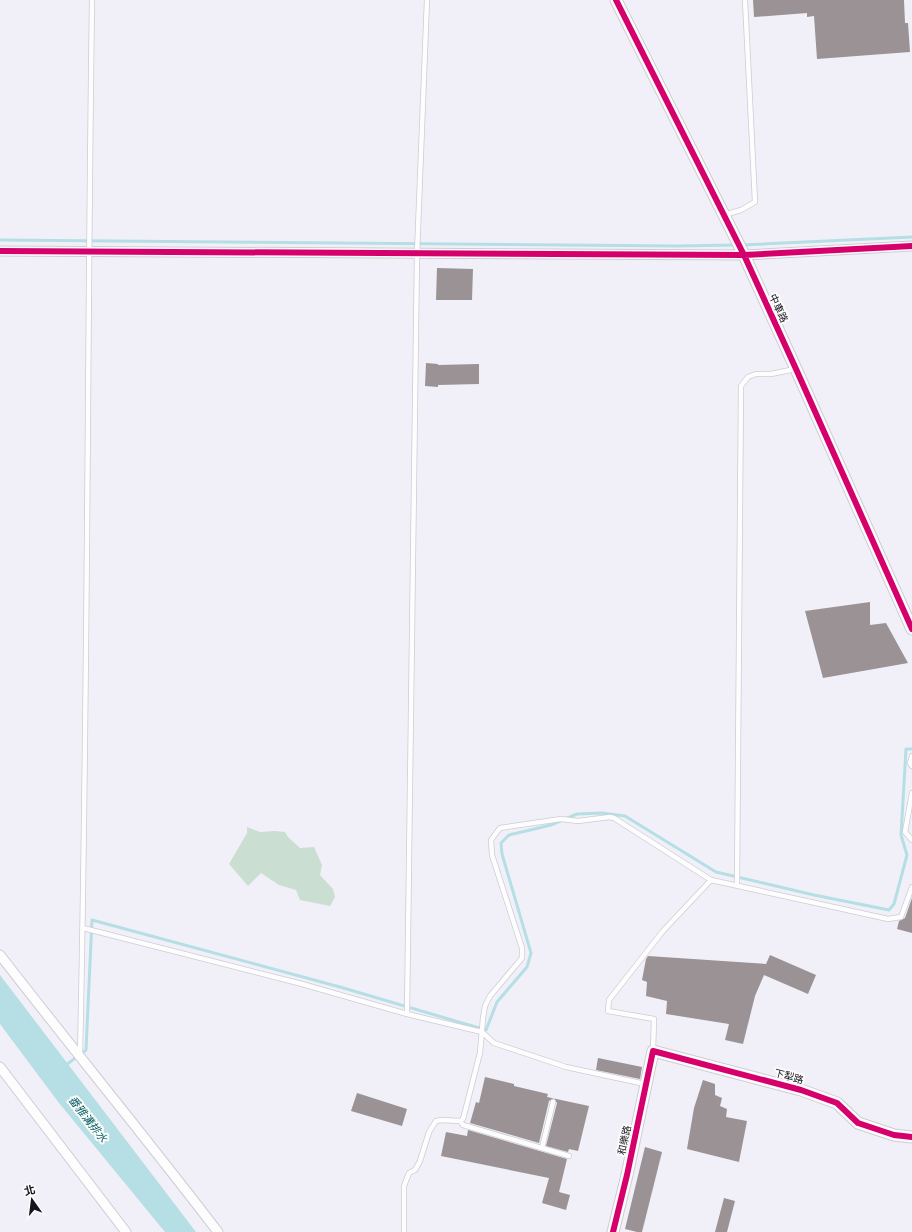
<svg xmlns="http://www.w3.org/2000/svg" width="912" height="1232" viewBox="0 0 912 1232" font-family="Poppins,'Noto Sans TC',sans-serif">
  <rect width="100%" height="100%" fill="#f1f0f8"/>
  <path fill="#caded2" d="M247,827L260,832L275,831L285,832L288,837L300,848L314,847L322,865L320,875L333,889L335,897L330,906L300,900L296,890L279,885L261,873L248,886L229,864L247,833Z"/>
  <path fill="#b5dfe4" d="M0,975L196,1232H165L59,1103L0,1024Z"/>
  <g fill="none" stroke-linecap="round" stroke-linejoin="round">
    <path stroke="#b5dfe4" stroke-width="3" d="M0,240L676,246L736,245
      M742,245L912,237
      M66,1065L86,1050L92,920L340,987L486,1030L497,1002L527,967L531,953L502,854L501,843L509,835L551,825L577,814L602,813L625,816L716,872L814,895L889,910L894,904L907,855L901,835L906,749H912"/>
  </g>
  <path fill="#9a9294" d="M753,0H904L905,23H908L910,52L817,59L814,16L807,17V13L754,17Z
    M437,268L473,269L472,300H436Z
    M426,363L438,364V365L479,364V384L438,385V387L425,386Z
    M870,602V625L886,623L908,663L823,678L805,611Z
    M912,898V933L897,929L899,921L905,918Z
    M770,955L816,975L808,994L764,975L755,996L743,1044L725,1040L729,1024L666,1014L667,1001L646,996L647,982L642,980L646,959L648,956L766,964Z
    M598,1058L642,1067L640,1079L596,1070Z
    M485,1077L514,1084V1086L548,1094L547,1097L589,1106L578,1151L569,1149L568,1152L546,1146L557,1103L554,1098L552,1099L549,1101L539,1143L470,1123L476,1102L479,1103Z
    M703,1080L715,1084V1095L722,1098L720,1106L727,1109L726,1117L747,1121L739,1162L687,1149L694,1108Z
    M357,1093L407,1109L402,1126L351,1111Z
    M468,1130L567,1159L559,1192L570,1195L566,1210L542,1203L549,1178L441,1156L446,1132L467,1136Z
    M645,1147L662,1152L642,1232H637L625,1229Z
    M724,1198L735,1201L727,1232H715Z"/>
  <g fill="none" stroke-linecap="round" stroke-linejoin="round">
    <g stroke="#cdccd4" stroke-width="6">
      <path id="service" d="M724,215L741,210L755,202L745,0
        M912,756L910,763L912,766
        M912,793L905,832L912,840
        M737,886L741,386L748,377L756,374H771L795,369
        M83,928L302,984L407,1014L482,1032L494,1043L566,1067L645,1084
        M407,1014L417,254L427,0
        M653,1051L654,1019L608,1011L609,1000L663,931L711,880
        M80,1054C88,703 87,351 92,0
        M460,1121L463,1125L569,1156
        M542,1148L553,1102
        M404,1232V1186L409,1173L415,1170L420,1161L429,1132L436,1121L442,1120L460,1121L463,1119L480,1053L483,1018L485,1006L490,996L522,958V948L492,855L491,840L500,828L561,819L578,821L610,817L614,818L711,880L888,919L901,917L912,887"/>
    </g>
    <g stroke="#cdccd4" stroke-width="11">
      <path id="minor" d="M0,251L744,255L912,246
        M0,955C72,1048 147,1139 218,1232
        M0,1067L126,1232"/>
    </g>
    <g stroke="#cdccd4" stroke-width="13">
      <path id="tertiary" d="M616,0L744,255L796,369L912,629
        M613,1232L627,1175L653,1051L801,1090L837,1103L858,1123L894,1135L912,1137"/>
    </g>
    <use href="#service" stroke="#fdfdfe" stroke-width="4.5"/>
    <use href="#minor" stroke="#fdfdfe" stroke-width="9"/>
    <use href="#tertiary" stroke="#fdfdfe" stroke-width="11"/>
    <g stroke="#fbfbfb" stroke-width="8">
      <path id="cycleway" d="M616,0L744,255L796,369L912,629
        M0,251L744,255L912,246
        M613,1232L627,1175L653,1051L801,1090L837,1103L858,1123L894,1135L912,1137"/>
    </g>
    <use href="#cycleway" stroke="#d6006c" stroke-width="6"/>
  </g>
  <g text-anchor="middle" stroke-width="4" stroke-linejoin="round" paint-order="stroke">
    <g font-size="10" fill="#15141c" stroke="#fbfbfb">
      <text transform="translate(779 308) rotate(65)" y="4">中車路</text>
      <text transform="translate(789 1076) rotate(15)" y="4">下犁路</text>
      <text transform="translate(624 1140) rotate(-78)" y="4">和樂路</text>
    </g>
    <g font-size="11" font-style="italic" fill="#086064" stroke="#fbfbfb">
      <text transform="translate(88 1119) rotate(52)" y="4">番雅溝排水</text>
    </g>
  </g>
  <g transform="translate(32 1200) rotate(346)" stroke="#fbfbfb" stroke-width="3" paint-order="stroke">
  <path d="M0-3L7 15L0 10L-7 15Z" fill="#15141c"/>
  <text y="-6" font-size="11" font-weight="bold" text-anchor="middle" fill="#15141c">北</text>
  </g>
</svg>
